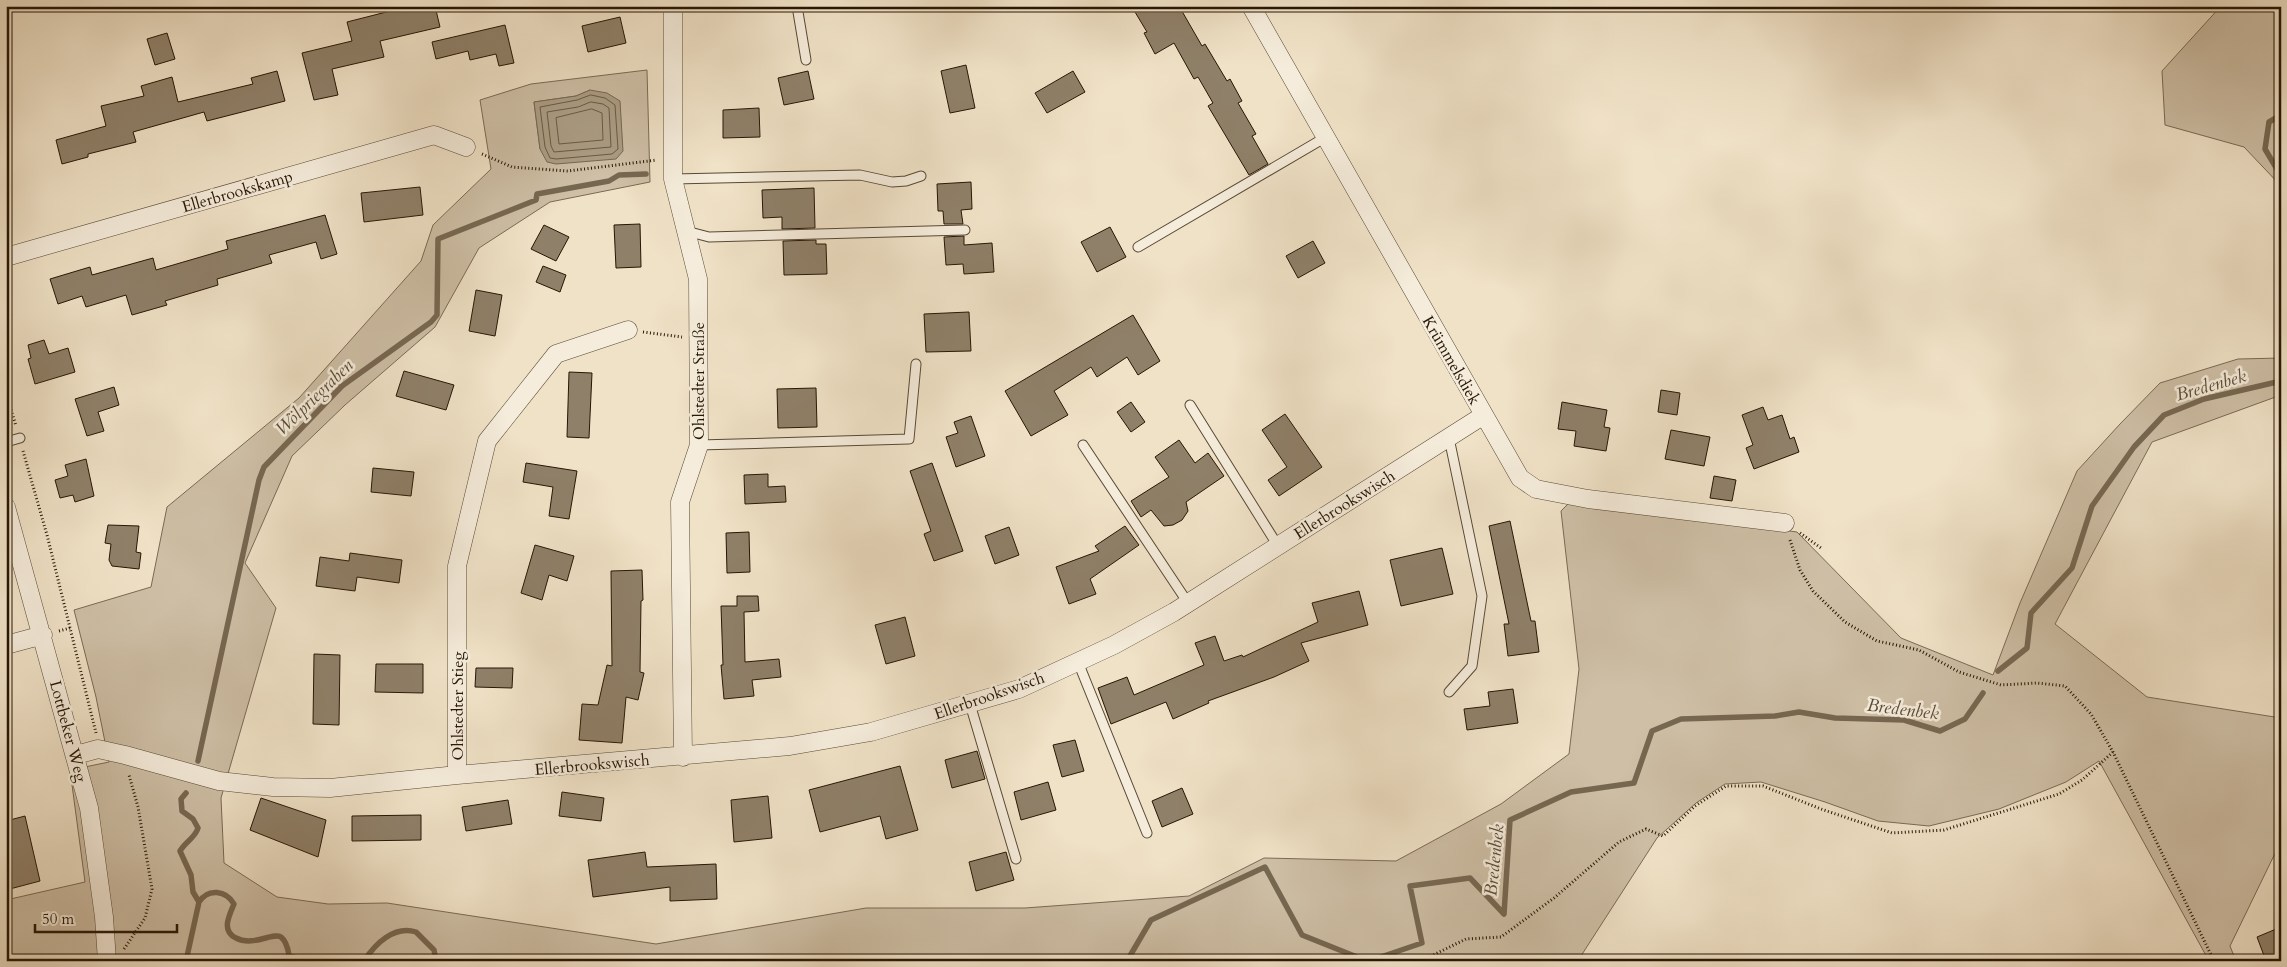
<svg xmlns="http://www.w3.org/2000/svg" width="2287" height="967" viewBox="0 0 2287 967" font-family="Cardo,serif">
  <rect width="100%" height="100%" fill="#f0e2c7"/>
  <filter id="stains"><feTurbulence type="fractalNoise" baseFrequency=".004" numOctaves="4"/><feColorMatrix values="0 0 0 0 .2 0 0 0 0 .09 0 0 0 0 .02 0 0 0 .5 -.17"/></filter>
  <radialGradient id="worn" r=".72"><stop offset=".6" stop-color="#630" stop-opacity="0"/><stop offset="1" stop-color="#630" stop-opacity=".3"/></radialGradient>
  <path fill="#cebfa6" stroke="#7a6a55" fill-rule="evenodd" d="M2221,6H2281V186L2244,147L2165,125L2162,71Z
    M647,70L650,182L550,202L479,248L435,327L345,405L292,456L245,563L276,608L221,798L224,863L277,897L328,904L387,903L656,944L866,908H1025L1189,896L1264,858L1396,861L1501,804L1569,754L1579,669L1561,511L1571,501L1797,532L1901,638L1993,675L2020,603L2077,471L2120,424L2160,383L2238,359L2281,358V395L2152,442L2055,624L2147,697L2281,718V841L2230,946L2236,961H2209L2099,761L2066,782L1999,809L1929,826L1878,821L1825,802L1761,782L1725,784L1696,803L1657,838L1579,959L1575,961H6V900L85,882L70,770L109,762L96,697L74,610L151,587L167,507L299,398L421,261L433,225L491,169L480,100L531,84ZM590,90L540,149L534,102L576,96Z"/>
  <path fill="#ab9d85" stroke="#766751" d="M590,90L607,93L620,101L623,151L616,159L556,164L547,162L540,149L534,102L576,96Z"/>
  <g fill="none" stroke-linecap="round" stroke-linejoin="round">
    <path stroke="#685a44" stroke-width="1" d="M591,95L605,98L615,105L618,149L612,154L556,159L550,158L545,147L540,107L577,100Z
      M591,102L603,104L609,108L611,147L554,152L551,146L547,112L578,107Z
      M592,109L602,113L603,140L559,144L556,118Z"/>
    <path stroke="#766751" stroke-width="5.5" d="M2281,115L2269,122L2265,149L2281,176
      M1998,671L2027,648L2031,613L2072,568L2092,506L2134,447L2164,415L2204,399L2281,381
      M198,761L259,480L264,467L342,386L431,322L437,315L438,239L536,200L537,194L609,181L619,175L646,174
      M186,793L181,799L182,811L193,819L198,828C195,838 186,841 180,851L191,875L193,892L199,902
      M186,961L199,902C208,888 226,890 234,904C229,916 221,931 236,938C253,947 273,932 281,937C286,941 288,949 289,955L303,961
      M364,961C375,944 394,925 416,932L434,950L436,961
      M1127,961L1151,920L1265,867L1302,935L1367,961
      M1369,961L1422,943L1410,886L1470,878L1504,914L1510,820L1571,792L1634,783L1652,731L1681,719L1775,716L1799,712L1835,718L1904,720L1940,731L1965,719L1983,693"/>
  </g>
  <path fill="#8f8069" stroke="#261604" d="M410,6H435L440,27L380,41L384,57L332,69L338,95L314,100L302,53L352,41L347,22Z
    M1145,6H1179L1202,46L1205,44L1227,81L1230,79L1242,101L1238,103L1256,134L1252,136L1268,164L1249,175L1208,106L1213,103L1198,77L1194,79L1174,43L1155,54L1144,33L1147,32L1135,12Z
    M620,17L626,43L588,52L582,26Z
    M505,25L514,63L499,66L496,54L470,60L468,51L436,59L432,42Z
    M167,33L175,59L155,65L147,39Z
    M966,65L975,108L950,113L941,71Z
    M277,71L285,101L207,121L204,112L133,132L136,142L88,154V157L62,164L56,140L106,126L101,106L144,96L141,86L172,77L178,102L253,84L251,78Z
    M808,71L814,99L784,105L778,78Z
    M1073,71L1085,92L1047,113L1035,93Z
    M759,108L760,137L723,138V110Z
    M971,182L972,209L961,210L963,224H944L943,211H938L937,184Z
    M420,187L423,215L364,222L361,193Z
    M814,188L815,228L782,229V217L763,218L762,190Z
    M325,215L337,254L321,259L316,242L269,255L272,263L217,279L218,285L165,301L167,305L132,315L126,295L86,307L82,296L58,304L50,279L90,267L92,275L153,258L156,270L228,249L226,241Z
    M640,224L641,267L616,268L614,225Z
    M544,225L569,237L556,261L531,249Z
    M1110,227L1126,257L1097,272L1081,242Z
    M964,236V245L992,243L994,272L964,274L963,264L946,265L944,237Z
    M816,240V244H826L827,274L784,275L783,241Z
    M1313,241L1325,263L1298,278L1286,256Z
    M543,266L566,275L560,292L536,282Z
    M476,290L502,295L495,336L469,331Z
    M969,312L971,351L926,352L924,314Z
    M1133,315L1160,361L1138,375L1127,357L1097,377L1091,367L1054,391L1068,415L1031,436L1005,391Z
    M44,340L49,354L68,348L75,372L35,384L28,359L31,358L28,345Z
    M404,371L454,385L446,410L396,396Z
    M569,372L592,373L589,438L567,437Z
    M114,387L119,405L98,412L104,431L87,436L75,399Z
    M816,388L817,427L778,428L777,389Z
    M1661,390L1680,393L1677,415L1658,412Z
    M1131,402L1145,422L1131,432L1117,412Z
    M1562,402L1607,410L1604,427L1610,428L1606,451L1574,446L1576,431L1558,429Z
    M1763,407L1768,420L1782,415L1790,439L1794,437L1799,452L1754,469L1746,448L1753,445L1742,415Z
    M1285,414L1322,467L1279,496L1268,480L1287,467L1262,430Z
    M971,416L985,456L956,467L946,437L958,433L954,422Z
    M1671,430L1710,437L1704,466L1665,459Z
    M1179,440L1195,463L1208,453L1224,476L1186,502L1188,511L1182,520L1173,525L1164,526L1151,510L1141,517L1131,501L1169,477L1155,457Z
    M86,459L94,496L75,502L73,495L60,498L55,480L68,476L65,465Z
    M526,463L577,471L569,519L549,516L553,487L523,482Z
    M932,463L963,551L934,561L924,534L931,531L910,471Z
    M373,468L414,472L411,496L371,492Z
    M768,474V487L785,486L786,502L745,504L744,475Z
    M1714,476L1736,480L1732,501L1710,498Z
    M1510,521L1531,621H1535L1539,652L1508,656L1504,624H1509L1489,526Z
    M108,525L139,526L136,552L141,553L139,569L112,566L109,560L111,544L105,543Z
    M1125,526L1139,545L1090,579L1096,594L1069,604L1056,567L1099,551L1095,546Z
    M1009,527L1019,555L995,564L985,536Z
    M749,532L750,572L727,573L726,533Z
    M535,545L574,556L567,581L549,575L542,600L521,593Z
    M1442,548L1453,594L1401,606L1390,560Z
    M350,553L402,560L399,583L357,577L355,591L316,586L320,557L349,561Z
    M642,570L643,600L641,601L640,672L644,673L638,700L626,697L622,743L579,740L582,704L598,705L607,665L612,666L611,571Z
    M1359,591L1368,625L1301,643L1309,661L1274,677L1208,701L1209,703L1173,719L1166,702L1111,724L1098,688L1127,677L1134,695L1204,665L1195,643L1215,636L1224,661L1242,655L1243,657L1318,622L1312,603Z
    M737,596H758L759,611L744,612L745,662L779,659L781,677L752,680L754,696L724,699L721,665H723L721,606H737Z
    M905,617L915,656L886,664L875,625Z
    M314,654L340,655L339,725L313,724Z
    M376,664H423V693L375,692Z
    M476,668H513L512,688L475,687Z
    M1513,689L1518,723L1467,730L1464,709L1490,706L1488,692Z
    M1075,740L1084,771L1062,777L1053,745Z
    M977,751L985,779L952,788L945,760Z
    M900,766L918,830L886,839L880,816L820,832L809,790Z
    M1048,782L1056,810L1021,820L1014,792Z
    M1182,788L1193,814L1162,827L1152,801Z
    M562,792L604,798L601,821L559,816Z
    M768,796L772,838L734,842L731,800Z
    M261,798L326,820L318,857L250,830Z
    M508,800L512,824L466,831L462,807Z
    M421,815V840L352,841V816Z
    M25,816L40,881L6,890V821Z
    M645,852L647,867L716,864L717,899L670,901V887L593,897L588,860Z
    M1006,852L1014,880L976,891L969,862Z
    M2281,927V961H2266L2257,937Z"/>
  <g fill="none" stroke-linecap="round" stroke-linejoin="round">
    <g stroke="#584935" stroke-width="11">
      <path id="service" d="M797,6L806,60
        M673,179L860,175L892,182L906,181L921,176
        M686,231L709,237L965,230
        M1138,247L1326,137
        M1190,405L1278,546
        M6,442L20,438
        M699,445L909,439L916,364
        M1083,445L1188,603
        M1078,662L1147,833
        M1449,692L1472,666L1482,596L1449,438
        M970,704L1016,859"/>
    </g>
    <g stroke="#584935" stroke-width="19">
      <path id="minor" d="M673,6V179L698,279L699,445L680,502L683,757
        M1251,6L1520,478L1536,489L1588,499L1785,523
        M6,257L434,135L466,147
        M6,507L89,808L104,917L107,961
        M6,645L43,635
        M76,755L98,749L125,755L219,781L273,787L330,788L457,775L790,746L871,732L1019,689L1114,645L1174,612L1484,415
        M457,775V566L487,441L556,354L628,330"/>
    </g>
    <path stroke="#261604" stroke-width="3" stroke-dasharray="1 2.5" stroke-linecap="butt" d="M482,154L512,167L568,171L657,160
      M643,332L682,337
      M6,393L16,426
      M23,451L47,535L96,733
      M1800,533L1821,548
      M1790,540L1800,570L1813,591L1845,622L1877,641L1919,650L1959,672L2001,685L2037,683L2065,686L2091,714L2113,752L2214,961
      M59,631L70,628
      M124,949L145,918L152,889L138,807L129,775
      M1421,961L1466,939L1501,937L1554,898L1619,842L1646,829L1663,836L1695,806L1726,786H1763L1821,809L1892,833L1944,830L2059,794L2082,780L2113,752"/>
    <use href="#service" stroke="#f5ecdb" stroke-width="9"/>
    <use href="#minor" stroke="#f5ecdb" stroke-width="18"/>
  </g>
  <g text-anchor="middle" stroke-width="5" stroke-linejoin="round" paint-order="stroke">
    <g font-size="16" fill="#261604" stroke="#f5ecdb">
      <text transform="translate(237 191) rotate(-16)" y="6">Ellerbrookskamp</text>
      <text transform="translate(1452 360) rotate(60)" y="6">Krümmelsdiek</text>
      <text transform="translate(698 381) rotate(-90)" y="6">Ohlstedter Straße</text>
      <text transform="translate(1344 504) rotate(-32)" y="6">Ellerbrookswisch</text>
      <text transform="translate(989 695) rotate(-19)" y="6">Ellerbrookswisch</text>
      <text transform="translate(457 706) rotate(-90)" y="6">Ohlstedter Stieg</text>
      <text transform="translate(69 731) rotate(75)" y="6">Lottbeker Weg</text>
      <text transform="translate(592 764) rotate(-5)" y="6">Ellerbrookswisch</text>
    </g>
    <g font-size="18" font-style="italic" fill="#5b4c38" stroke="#f5ecdb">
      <text transform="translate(2211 385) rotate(-16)" y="6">Bredenbek</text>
      <text transform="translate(314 397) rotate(-44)" y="6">Wölpriegraben</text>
      <text transform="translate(1903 709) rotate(7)" y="6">Bredenbek</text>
      <text transform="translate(1494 860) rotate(-84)" y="6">Bredenbek</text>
    </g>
  </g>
  <rect width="2287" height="967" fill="none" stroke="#f0e2c7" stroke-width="25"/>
  <rect x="8" y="8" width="2272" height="952" fill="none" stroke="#261604" stroke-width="2.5"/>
  <rect x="12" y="12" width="2262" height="942" fill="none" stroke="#261604"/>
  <path d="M35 924v8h142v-8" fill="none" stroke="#261604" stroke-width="2.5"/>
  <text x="42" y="924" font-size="15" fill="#261604" stroke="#f5ecdb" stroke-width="4" paint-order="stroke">50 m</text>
  <rect width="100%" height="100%" filter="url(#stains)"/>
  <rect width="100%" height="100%" fill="url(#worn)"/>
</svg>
